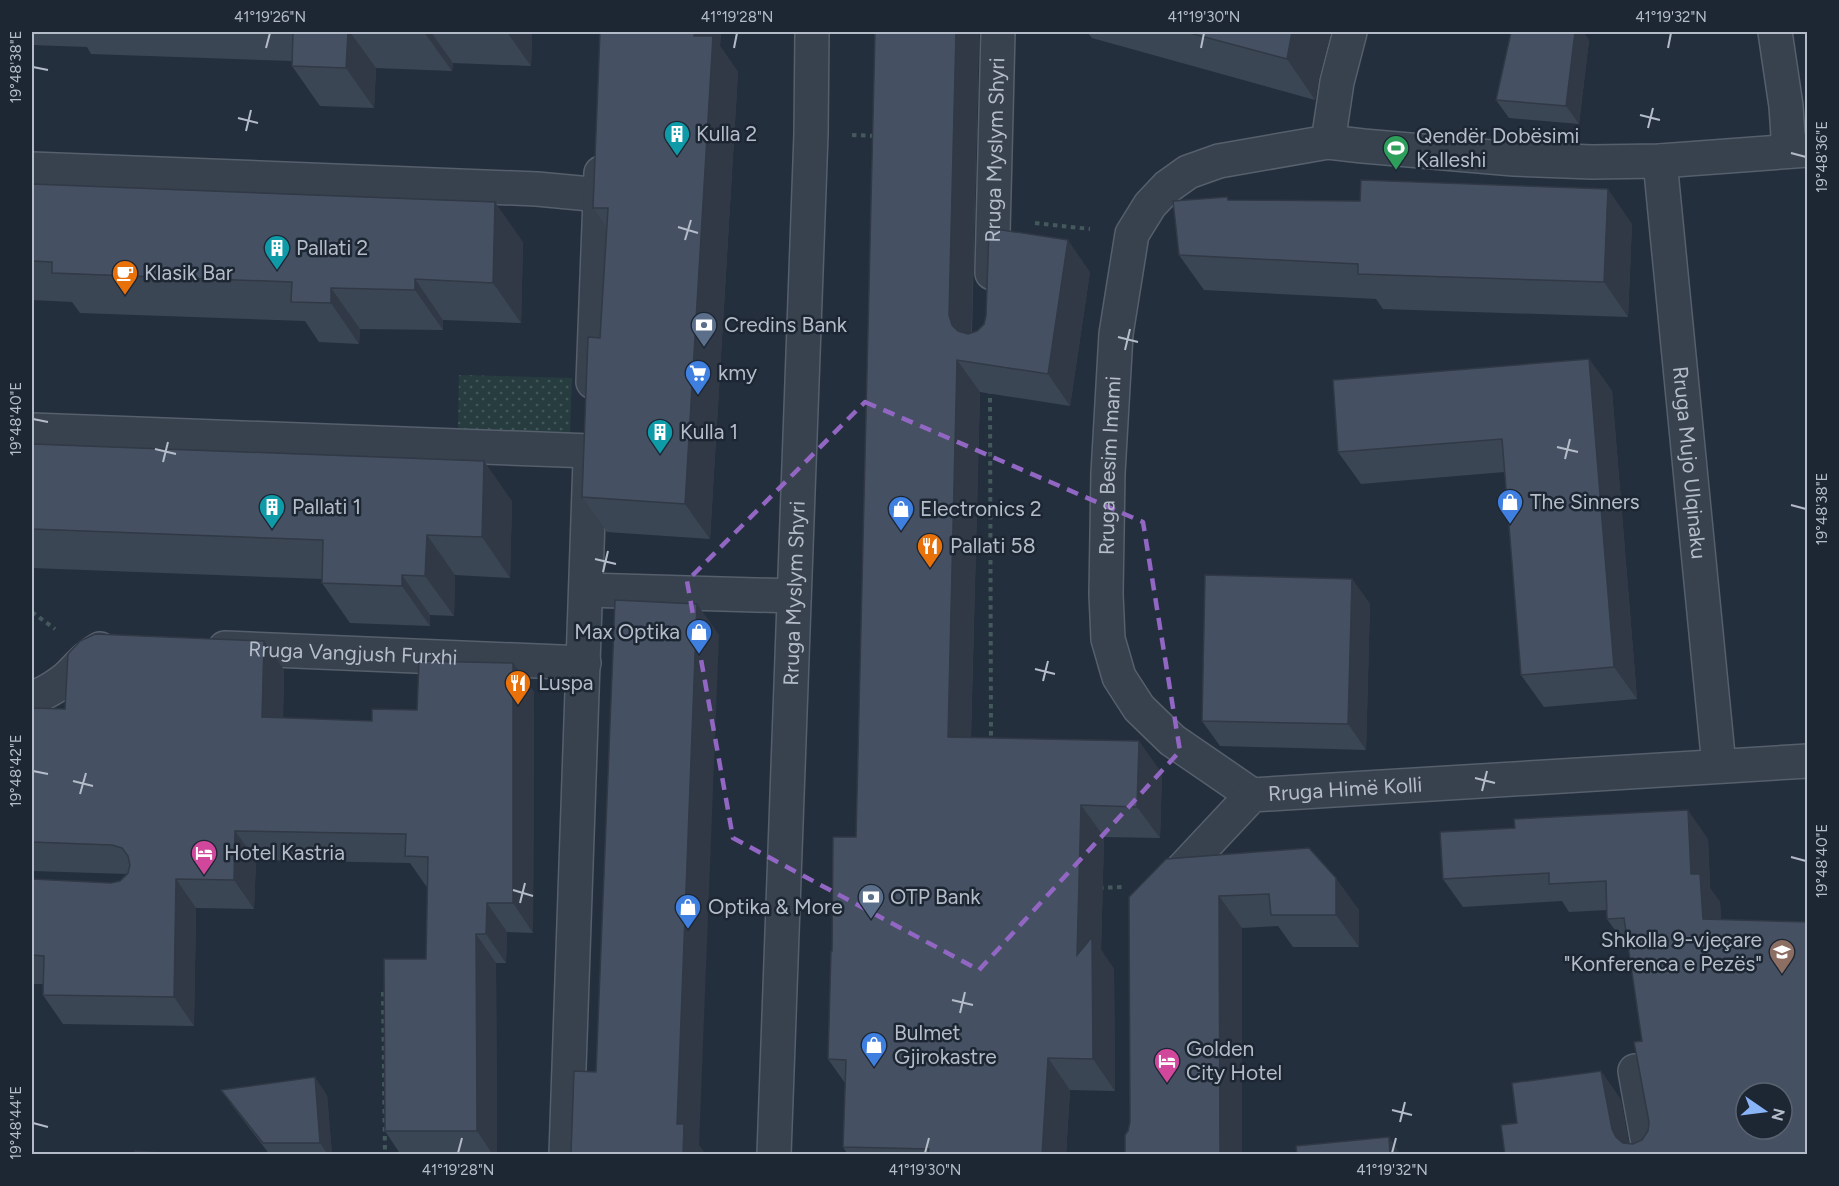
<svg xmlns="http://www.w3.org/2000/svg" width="1839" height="1186" viewBox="0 0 1839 1186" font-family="Figtree,sans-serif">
  <defs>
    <pattern id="park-dots" width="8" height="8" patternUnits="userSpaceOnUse" patternTransform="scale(1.5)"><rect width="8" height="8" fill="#263c3f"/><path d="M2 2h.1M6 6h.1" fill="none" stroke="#435659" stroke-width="1.8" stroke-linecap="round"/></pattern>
  </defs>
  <rect width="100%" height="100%" fill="#242f3e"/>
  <path fill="url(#park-dots)" d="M459,375L572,378L570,434L458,431Z"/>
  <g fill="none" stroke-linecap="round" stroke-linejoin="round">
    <g stroke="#565f6c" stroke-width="36">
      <g id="minor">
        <path d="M1775,32L1786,106L1789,151"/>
        <path d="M1328,142L1363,146L1514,159L1592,162L1660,161L1808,150"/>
        <path id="s1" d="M1660,161L1719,766"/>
        <path d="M32,169L537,189L601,195"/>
        <path id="s2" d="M992,273L998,32"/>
        <path d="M593,382L601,173"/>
        <path d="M32,430L591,451"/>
        <path d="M586,590L794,596"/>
        <path id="s3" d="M225,648L584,663"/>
        <path d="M32,698C44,694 61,684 70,675C80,665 87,656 100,649"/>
        <path id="s4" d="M1252,795L1172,740L1139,708L1119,677L1108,639L1106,594L1108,473L1116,334L1132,234L1150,205L1167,187L1188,172L1219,161L1328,142L1337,82L1350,32"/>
        <path id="s5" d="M1164,889L1252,795L1808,761"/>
        <path d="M1635,1071L1650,1154"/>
        <path d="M566,1154L590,461"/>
        <path id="s6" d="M774,1154L811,134L812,32"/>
      </g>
    </g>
    <path stroke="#44595c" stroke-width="4" stroke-dasharray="4.5 4.5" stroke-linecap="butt" d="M852,135L877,136
      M1035,223L1090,229
      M990,389L991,736
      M32,612L55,629
      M1099,888L1122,887
      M383,992L385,1154"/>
    <use href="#minor" stroke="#38414e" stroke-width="33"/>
  </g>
  <path fill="#3b4654" d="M32,32H532L531,66L453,63L452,71L376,68L374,108L320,106L292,66V61L91,54L87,47L32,45Z
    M721,32L720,46L738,72L710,539L607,532L582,497L600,338L607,228L593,208Z
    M875,32H979L972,333L977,331L1090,272L1070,406L980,392L971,737L1162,773L1160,838L1104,837L1101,950L1114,969L1115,1091L1070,1090L1066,1155H848L843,1147L845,1083L828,1059L832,951L856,837Z
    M1087,32H1331L1319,77L1315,100L1092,38Z
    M1511,32H1583L1589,40L1579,124L1509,118L1496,100Z
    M32,184L523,242L521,323L443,320V330L360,329L359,344L319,342L305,321L80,313L72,302L32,300Z
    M1632,224L1628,317L1383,309L1376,299L1204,290L1179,255Z
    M1589,359L1612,391L1637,699L1544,707L1521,675L1505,472L1361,484L1338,452Z
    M32,444L512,501L510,578L455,575L454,616L430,615V626L350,623L322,583V579L32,568Z
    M1352,579L1370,604L1366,750L1220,746L1202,721Z
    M264,641L284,670L283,718L372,721L417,710L513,663L534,692L533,933L507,932L506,963H496L497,1155H401L385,1131L426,959L428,886H426L410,863L256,860L254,909L196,908L194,1026L63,1024L43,995V984H32V879L111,883L120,881L127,874L32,871V708L65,709Z
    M1708,839L1710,888L1720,902L1721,919L1808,1155H1505L1517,1123L1601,1071L1621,1100L1629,1144H1633L1642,1140L1648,1131L1649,1122L1642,1041L1628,947H1627L1607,919V910L1569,912L1562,901L1463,907L1443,879Z
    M1309,848L1359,910V947H1293L1278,926L1242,928L1128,1131L1130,1122L1129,897Z
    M221,1090L327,1095L332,1155H270L234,1108Z"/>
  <path fill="#303945" d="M348,32H350L376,68L374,108L346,68Z
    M424,32H431L453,63L452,71Z
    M507,32H532L531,66Z
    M695,32H721L720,46L738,72L710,539L685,504Z
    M956,32H979L971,347L952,325L949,315Z
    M1292,32H1331L1319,77L1315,100L1287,59Z
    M1575,32H1583L1589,40L1579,124L1566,106Z
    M1608,189L1632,224L1628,317L1604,282Z
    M495,202L523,242L521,323L493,283Z
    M1068,240L1090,272L1070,406L1048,374Z
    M415,279L443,320V330L415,290Z
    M331,288L360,329L359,344L331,303Z
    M1589,359L1612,391L1637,699L1614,667Z
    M957,360L980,392L970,768L948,737Z
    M484,461L512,501L510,578L482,537Z
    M427,535L455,575L454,616L425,576Z
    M402,575L430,615V626L402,586Z
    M1352,579L1370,604L1366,750L1348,724Z
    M697,604L719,635L699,1145L706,1155H683L677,1124Z
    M264,641L284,670L282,746L262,717Z
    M513,663L534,692L533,933L513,903Z
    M1139,741L1162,773L1160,838L1137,807Z
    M1081,805L1104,837L1101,950L1114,969L1115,1091L1093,1059L1077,955Z
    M1688,810L1708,839L1710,888L1720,902L1723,947L1703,919L1691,874Z
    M235,831L256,860L254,909L234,880Z
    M1336,878L1359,910V947L1336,915Z
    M176,879L196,908L194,1026L174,997Z
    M1219,896L1242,928V1155H1220Z
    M487,903L507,932L506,963L486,934Z
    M476,934L496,963L497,1155H493L477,1131Z
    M1048,1058L1070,1090L1066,1155H1042Z
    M1601,1071L1621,1100L1631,1155L1616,1137L1612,1129Z
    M315,1077L327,1095L332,1155H328L320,1143Z
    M1389,1137L1401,1155H1390Z"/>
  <path fill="#455162" stroke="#303945" stroke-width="1.5" fill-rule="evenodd" d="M293,32H348L346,68L292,66Z
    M600,32H695L694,36H713L685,504L582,497L588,337L600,338L608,208H593Z
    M875,32H956L949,315L952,325L958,331L968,334L977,331L984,324L986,316L989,228L1068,240L1048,374L957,360L948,737L1139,741L1137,807L1081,805L1077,955L1092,937L1093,1059L1048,1058L1042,1155H928L929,1149L843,1147L846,1060L828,1059L831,951H832L833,837H856Z
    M1186,32H1292L1287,59Z
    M1511,32H1575L1566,106L1496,100Z
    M1361,180L1608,189L1604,282L1358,274V264L1179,255L1173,201L1227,197L1228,200L1360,201Z
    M32,184L495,202L493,283L415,279V290L331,288V303L291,302L292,282L52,273V262L32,261Z
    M1589,359L1614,667L1521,675L1502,439L1338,452L1333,380Z
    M32,444L484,461L482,537L427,535L425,576L402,575V586L322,583L323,540L32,529Z
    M1205,575L1352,579L1348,724L1202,721Z
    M615,600L697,604L677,1124H684L683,1155L571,1154L574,1071L596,1072Z
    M95,634L264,641L262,717L372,721V709L417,710L419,661L513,663V903H487L486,934H476L477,1131H385L384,959H426L428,857L405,856L406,834L235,831L234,880L176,879L174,997L43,995L44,956L32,955V879L111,883L120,881L128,873L130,865L128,856L122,848L112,845L32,842V708L65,709L68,654L80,641Z
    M1688,810L1691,874H1700L1703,919L1808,922V1155H1505L1501,1125L1517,1123L1512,1083L1601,1071L1612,1129L1616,1137L1623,1143L1633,1144L1642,1140L1648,1131L1649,1122L1634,1042L1642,1041L1624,918L1607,919L1606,881L1549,884V873L1443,879L1440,832L1515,828L1514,819ZM1746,1093H1782V1129H1746Z
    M1309,848L1336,878V915H1271L1269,894L1219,896L1220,1155H1125V1135L1128,1131L1130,1122L1129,897L1166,859Z
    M315,1077L320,1143H263L221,1090Z
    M1389,1137L1390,1155H1297L1296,1146Z
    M135,1151L186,1155H135Z"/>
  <path fill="none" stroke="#9266c3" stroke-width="4.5" stroke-dasharray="12 8" stroke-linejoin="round" d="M865,402L1143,522L1180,751L979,970L733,838L687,581Z"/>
  <path fill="none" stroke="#b4bcc9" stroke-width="2" d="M266,48L270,33M734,48L737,33M1201,48L1204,33M1668,48L1671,33M33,67L48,70M1640,115L1660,120M238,118L258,123M1648,128L1653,108M246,131L251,110M1791,153L1806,157M678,227L698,233M685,240L691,220M1118,337L1138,342M1125,350L1130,329M33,419L48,422M1557,447L1578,452M155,449L176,454M1565,459L1570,439M163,462L168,442M1791,505L1806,509M595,559L616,564M603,572L608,551M1035,669L1055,674M1043,681L1048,661M33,771L48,774M1475,778L1495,783M73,781L93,786M1482,791L1487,771M80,794L86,773M1791,857L1806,861M513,890L533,896M520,903L525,883M952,1000L973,1005M960,1013L965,992M1392,1110L1412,1115M1400,1122L1405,1102M33,1123L48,1127M458,1153L462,1138M925,1153L929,1138M1392,1153L1396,1138"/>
  <defs>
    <g id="building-pin" transform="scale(1.35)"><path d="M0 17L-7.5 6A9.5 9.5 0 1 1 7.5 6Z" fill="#0f9aa8" stroke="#1d2633"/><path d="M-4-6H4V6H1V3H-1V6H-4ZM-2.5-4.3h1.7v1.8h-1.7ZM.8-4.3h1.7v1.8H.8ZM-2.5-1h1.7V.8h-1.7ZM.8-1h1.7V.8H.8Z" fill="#fff"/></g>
    <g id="stadium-pin" transform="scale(1.35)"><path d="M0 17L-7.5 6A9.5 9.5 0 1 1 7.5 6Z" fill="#2e9e5b" stroke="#1d2633"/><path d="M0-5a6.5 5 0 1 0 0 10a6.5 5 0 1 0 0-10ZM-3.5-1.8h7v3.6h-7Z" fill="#fff"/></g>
    <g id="cafe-pin" transform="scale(1.35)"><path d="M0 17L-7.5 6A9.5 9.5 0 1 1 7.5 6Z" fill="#e8710a" stroke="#1d2633"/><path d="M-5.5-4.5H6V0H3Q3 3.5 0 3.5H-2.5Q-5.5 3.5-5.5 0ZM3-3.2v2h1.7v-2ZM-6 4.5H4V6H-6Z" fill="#fff"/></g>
    <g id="bank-pin" transform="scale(1.35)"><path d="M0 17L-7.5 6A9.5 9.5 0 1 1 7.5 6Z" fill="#5c6f8a" stroke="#1d2633"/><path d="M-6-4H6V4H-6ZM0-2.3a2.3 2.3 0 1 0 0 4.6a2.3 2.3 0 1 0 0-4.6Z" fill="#fff"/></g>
    <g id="supermarket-pin" transform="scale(1.35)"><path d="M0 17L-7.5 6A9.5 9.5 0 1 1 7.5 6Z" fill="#3f7fe0" stroke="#1d2633"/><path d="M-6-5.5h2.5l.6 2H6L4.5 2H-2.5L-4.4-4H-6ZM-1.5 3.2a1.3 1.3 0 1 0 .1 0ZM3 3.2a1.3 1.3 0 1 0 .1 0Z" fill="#fff"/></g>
    <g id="shop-pin" transform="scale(1.35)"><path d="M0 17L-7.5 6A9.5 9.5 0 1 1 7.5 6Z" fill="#3f7fe0" stroke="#1d2633"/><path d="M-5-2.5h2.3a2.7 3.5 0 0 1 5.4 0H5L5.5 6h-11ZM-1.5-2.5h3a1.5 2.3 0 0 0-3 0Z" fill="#fff"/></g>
    <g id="restaurant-pin" transform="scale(1.35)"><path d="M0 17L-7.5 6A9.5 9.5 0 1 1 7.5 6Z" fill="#e8710a" stroke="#1d2633"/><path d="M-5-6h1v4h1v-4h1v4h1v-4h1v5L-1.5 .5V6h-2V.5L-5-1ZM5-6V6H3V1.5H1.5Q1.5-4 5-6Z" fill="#fff"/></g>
    <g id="hotel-pin" transform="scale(1.35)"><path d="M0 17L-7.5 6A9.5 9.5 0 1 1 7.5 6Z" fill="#d1479c" stroke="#1d2633"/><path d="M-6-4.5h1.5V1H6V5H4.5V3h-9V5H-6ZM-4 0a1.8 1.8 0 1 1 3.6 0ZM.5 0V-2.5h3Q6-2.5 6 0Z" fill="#fff"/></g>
    <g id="school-pin" transform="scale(1.35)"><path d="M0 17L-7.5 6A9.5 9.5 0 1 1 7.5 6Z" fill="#8d6e63" stroke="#1d2633"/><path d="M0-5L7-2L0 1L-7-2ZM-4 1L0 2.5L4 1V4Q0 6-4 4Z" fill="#fff"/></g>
  </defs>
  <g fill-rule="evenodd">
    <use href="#building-pin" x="677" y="134"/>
    <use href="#stadium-pin" x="1396" y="148"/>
    <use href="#building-pin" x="277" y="248"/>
    <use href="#cafe-pin" x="125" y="273"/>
    <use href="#bank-pin" x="704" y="325"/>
    <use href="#supermarket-pin" x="698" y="373"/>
    <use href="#building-pin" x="660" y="432"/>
    <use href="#shop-pin" x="1510" y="502"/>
    <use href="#building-pin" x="272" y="507"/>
    <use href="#shop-pin" x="901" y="509"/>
    <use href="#restaurant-pin" x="930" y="546"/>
    <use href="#shop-pin" x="699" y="632"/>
    <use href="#restaurant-pin" x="518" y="683"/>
    <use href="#hotel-pin" x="204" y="853"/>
    <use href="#bank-pin" x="871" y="897"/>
    <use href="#shop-pin" x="688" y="907"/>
    <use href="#school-pin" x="1782" y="952"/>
    <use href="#shop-pin" x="874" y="1045"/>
    <use href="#hotel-pin" x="1167" y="1061"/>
  </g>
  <g text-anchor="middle" stroke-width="5" stroke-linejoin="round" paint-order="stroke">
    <g font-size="21" fill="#b4bcc9" stroke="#1d2633" text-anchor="start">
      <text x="696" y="141">Kulla 2</text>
      <text x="1416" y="143">Qendër Dobësimi<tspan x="1416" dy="24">Kalleshi</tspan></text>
      <text x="296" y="255">Pallati 2</text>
      <text x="144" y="280">Klasik Bar</text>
      <text x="724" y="332">Credins Bank</text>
      <text x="718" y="380">kmy</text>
      <text x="680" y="439">Kulla 1</text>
      <text x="1530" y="509">The Sinners</text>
      <text x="292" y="514">Pallati 1</text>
      <text x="920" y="516">Electronics 2</text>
      <text x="950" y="553">Pallati 58</text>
      <text x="680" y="639" text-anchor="end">Max Optika</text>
      <text x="538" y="690">Luspa</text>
      <text x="224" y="860">Hotel Kastria</text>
      <text x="890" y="904">OTP Bank</text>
      <text x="708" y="914">Optika &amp; More</text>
      <text x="1762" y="947" text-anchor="end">Shkolla 9-vjeçare<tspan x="1762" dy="24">"Konferenca e Pezës"</tspan></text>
      <text x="894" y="1040">Bulmet<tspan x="894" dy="24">Gjirokastre</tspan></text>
      <text x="1186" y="1056">Golden<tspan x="1186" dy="24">City Hotel</tspan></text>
    </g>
    <g font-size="21" fill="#b4bcc9" stroke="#1d2633">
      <text dy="7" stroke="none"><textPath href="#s2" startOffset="123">Rruga Myslym Shyri</textPath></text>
      <text dy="7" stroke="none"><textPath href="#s1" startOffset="303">Rruga Mujo Ulqinaku</textPath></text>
      <text dy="7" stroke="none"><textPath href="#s4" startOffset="393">Rruga Besim Imami</textPath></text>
      <text dy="7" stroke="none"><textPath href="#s6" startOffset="561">Rruga Myslym Shyri</textPath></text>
      <text dy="7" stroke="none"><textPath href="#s3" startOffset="128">Rruga Vangjush Furxhi</textPath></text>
      <text dy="7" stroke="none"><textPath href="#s5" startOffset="222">Rruga Himë Kolli</textPath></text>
    </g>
  </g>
  <rect width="1839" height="1186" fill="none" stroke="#1d2633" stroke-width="66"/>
  <g transform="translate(1764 1111) rotate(104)"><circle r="28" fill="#1d2633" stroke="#59626f" stroke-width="1.5"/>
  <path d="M0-4.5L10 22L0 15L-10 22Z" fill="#8ab4f8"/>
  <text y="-9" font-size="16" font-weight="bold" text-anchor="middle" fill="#b4bcc9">N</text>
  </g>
  <rect x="33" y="33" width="1773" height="1120" fill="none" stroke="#b4bcc9" stroke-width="2"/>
  <g font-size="15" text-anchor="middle" fill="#b4bcc9">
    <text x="270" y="22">41°19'26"N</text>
    <text x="737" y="22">41°19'28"N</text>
    <text x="1204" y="22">41°19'30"N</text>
    <text x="1671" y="22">41°19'32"N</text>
    <text transform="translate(16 67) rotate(-90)" y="5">19°48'38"E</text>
    <text transform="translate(1822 157) rotate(-90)" y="5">19°48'36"E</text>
    <text transform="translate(16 419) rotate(-90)" y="5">19°48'40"E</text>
    <text transform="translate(1822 509) rotate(-90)" y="5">19°48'38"E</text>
    <text transform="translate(16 771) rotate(-90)" y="5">19°48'42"E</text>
    <text transform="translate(1822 861) rotate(-90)" y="5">19°48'40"E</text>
    <text transform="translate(16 1123) rotate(-90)" y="5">19°48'44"E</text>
    <text x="458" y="1175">41°19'28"N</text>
    <text x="925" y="1175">41°19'30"N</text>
    <text x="1392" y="1175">41°19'32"N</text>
  </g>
</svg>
